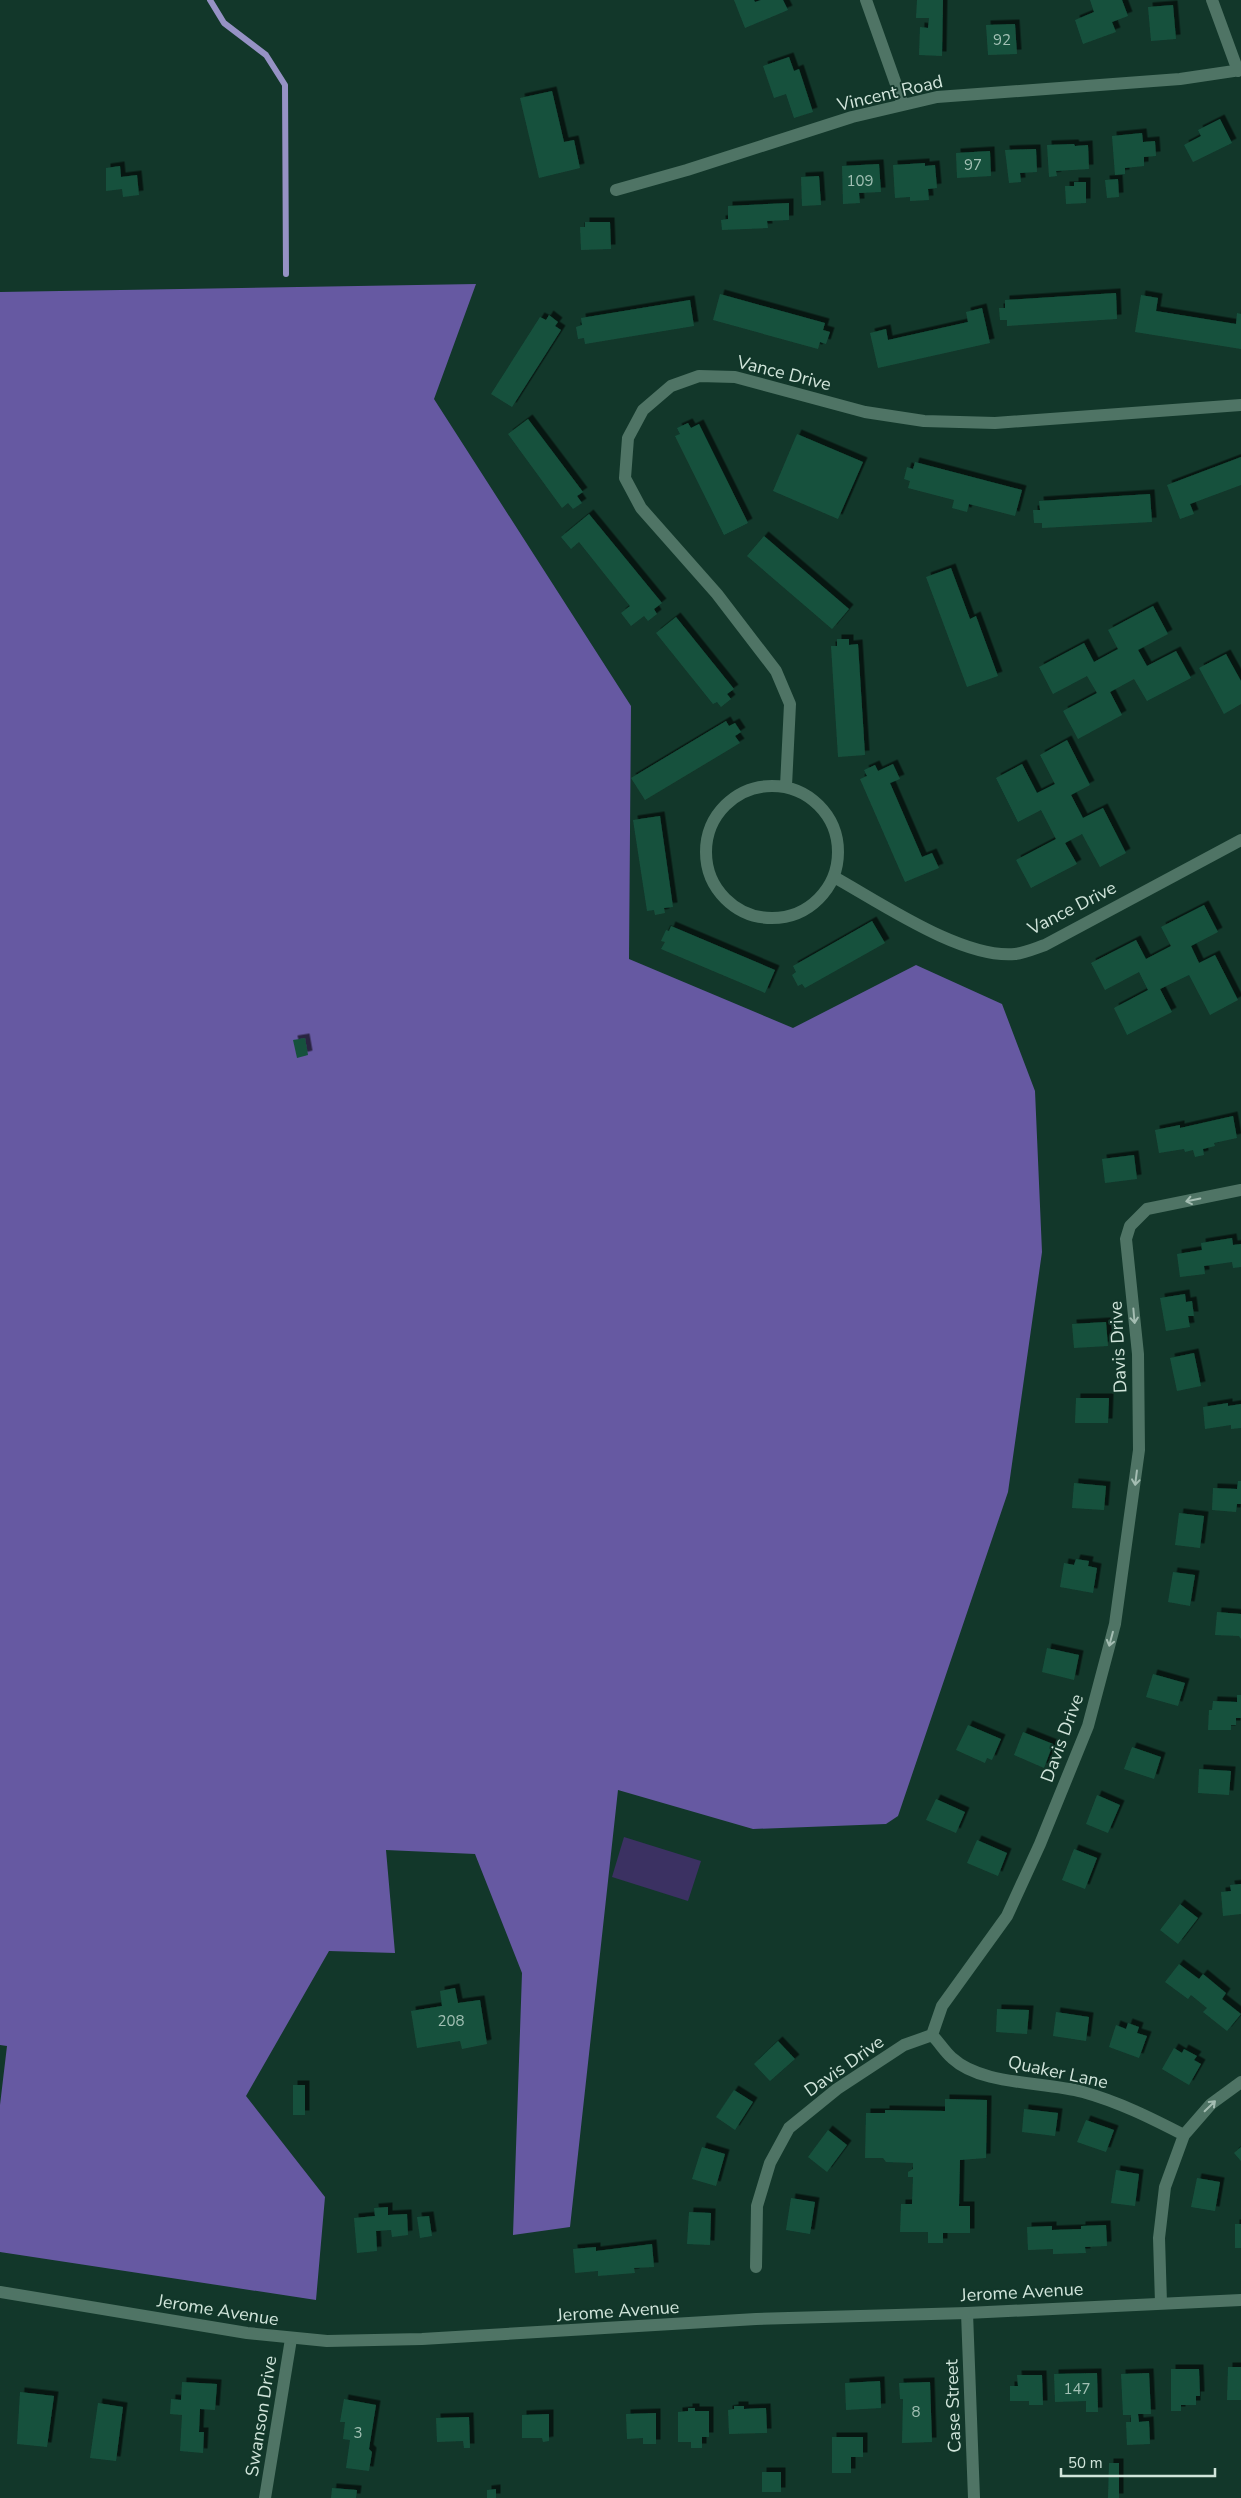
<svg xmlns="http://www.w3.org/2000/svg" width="1241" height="2498" viewBox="0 0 1241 2498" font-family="'Nunito Sans',sans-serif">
  <defs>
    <filter id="shadow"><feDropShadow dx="4.5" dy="-4.5" stdDeviation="0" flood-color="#0009"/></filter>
  </defs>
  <rect width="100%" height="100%" fill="#12372a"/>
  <path fill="#3b3162" d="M624,1837L701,1861L688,1901L612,1877Z"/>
  <path fill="#6659a2" d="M476,284L434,399L631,706L629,959L793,1028L916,965L1002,1004L1035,1091L1042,1252L1008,1492L898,1816L886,1824L753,1829L618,1790L570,2227L513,2235L522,1973L475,1854L386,1850L395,1953L329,1951L246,2096L325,2197L316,2300L0,2252V2105L7,2046L0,2045V292Z"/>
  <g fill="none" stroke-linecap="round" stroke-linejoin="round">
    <path stroke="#9692c5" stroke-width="6" d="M210,0L224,23L266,55L285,85L286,274"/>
  </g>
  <path fill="#17513d" filter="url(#shadow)" d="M734,0H754L755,2L761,0H783L788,10L745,28Z
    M917,0H943L942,56L919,55L920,27L928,28L929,18H916Z
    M1090,0H1122L1128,16L1112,22L1116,32L1083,44L1075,20L1094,12Z
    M1173,5L1176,39L1151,41L1148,7Z
    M1015,24L1017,54L988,55L986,25Z
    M789,57L794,71L799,69L813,112L794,118L786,94L774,98L763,66Z
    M552,91L564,142L574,140L580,168L539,178L520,98Z
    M1220,119L1232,143L1193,162L1184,145L1201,136L1198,130Z
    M1142,133L1143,142L1155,141L1156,156L1144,157V166L1125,168V174L1115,175L1112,136Z
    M1074,144L1075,146L1088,145L1089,169L1056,171L1057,176L1049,177L1047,145Z
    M1036,149L1037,172L1020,173L1021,182L1009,183L1005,150Z
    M990,151L991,176L957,178L956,153Z
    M925,163V166L935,165L937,188L928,189L929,200L910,201V197L895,198L893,165Z
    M879,164L881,192L859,193L860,203L843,204L842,166Z
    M120,166L121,177L137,175L139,195L123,197L122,189L106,191V168Z
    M819,176L821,205L802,206L801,177Z
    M1118,179L1119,197L1107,198L1105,180Z
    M1074,182H1086V203L1066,204L1065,186H1074Z
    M789,203V220L767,221L768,228L722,230L721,220L728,219V206Z
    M585,222H610L611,249L581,250L580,227H585Z
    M1116,293L1117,319L1007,326V320H1000L999,308H1005V300Z
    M720,294L825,323L823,330L830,332L826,344L820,342L818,349L713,320Z
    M1141,295L1158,298L1156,311L1236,324L1237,313L1241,314V349L1135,332Z
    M690,300L694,326L585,344L584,338L578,339L576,327L582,325L581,318Z
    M982,308L990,343L878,368L870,333L886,329L888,340L968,322L966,312Z
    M549,315L558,322L555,326L561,330L512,407L491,394L540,317L546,320Z
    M528,419L583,492L577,496L582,503L573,509L568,503L562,508L508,434Z
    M688,423L691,428L699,424L748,523L724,535L675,436L680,434L677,428Z
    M797,434L863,462L838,519L773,491Z
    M1241,457V485L1190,504L1194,514L1180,519L1167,485Z
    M915,462L1022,490L1015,516L969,504L967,512L952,508L954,500L908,488L910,481L904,479L907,467L913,469Z
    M1150,494L1152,522L1042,528V523H1034L1033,510H1040L1039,501Z
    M589,514L662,603L654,609L657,614L648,621L644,616L631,626L621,613L630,606L579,542L571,549L561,537Z
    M764,536L849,609L832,629L747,556Z
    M951,568L970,619L976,616L998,676L967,687L926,577Z
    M1153,606L1168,634L1138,650L1147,666L1176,651L1191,678L1147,701L1134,679L1110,692L1122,715L1078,739L1063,711L1097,693L1087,676L1053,694L1039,667L1084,643L1094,662L1118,649L1108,630Z
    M676,617L734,689L727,694L731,699L721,707L717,702L713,704L656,633Z
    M837,639H849V645L858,644L865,755L838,757L831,646H837Z
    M1226,654L1241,681V704L1224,714L1199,668Z
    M726,721L729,726L735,723L741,732L735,736L740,743L645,800L631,778Z
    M1067,740L1090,785L1071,795L1083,818L1103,808L1126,853L1100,867L1082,834L1065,843L1077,864L1031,888L1016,860L1056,839L1041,810L1018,822L996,778L1022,764L1037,793L1055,784L1040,755Z
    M893,764L900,779L890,783L922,857L932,853L939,868L905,882L860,779L867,776L864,770L875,765L878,771Z
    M660,816L673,907L664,908L665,913L655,915L654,910L647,911L633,820Z
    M1204,905L1218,932L1191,946L1199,963L1215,955L1238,1000L1210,1015L1189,975L1160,989L1172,1012L1127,1035L1114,1008L1148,990L1139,972L1105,990L1091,963L1136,940L1146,959L1171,946L1161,927Z
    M872,921L885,943L805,988L802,984L798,986L792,975L796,972L793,966Z
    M671,926L775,970L765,993L661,949L665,942L661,941L666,930L669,931Z
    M305,1038L308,1055L297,1058L293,1040Z
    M1233,1116L1237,1138L1214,1143L1215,1146L1203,1149L1204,1155L1195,1157L1193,1150L1185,1152L1184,1149L1159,1153L1155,1130L1180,1125V1128Z
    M1134,1155L1137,1179L1105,1183L1102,1159Z
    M1232,1238L1233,1245L1241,1244V1267L1233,1268L1232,1262L1204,1266L1205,1274L1180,1277L1177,1254L1202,1250L1201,1243Z
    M1185,1294L1186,1302L1192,1301L1194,1316H1188L1190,1327L1166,1331L1160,1298Z
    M1106,1322L1108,1346L1074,1348L1072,1324Z
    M1194,1353L1201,1386L1177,1391L1170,1358Z
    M1076,1398H1109L1108,1423H1075Z
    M1228,1403V1406L1241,1404V1428L1231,1429V1425L1205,1429L1203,1407Z
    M1238,1481H1241V1504H1237L1236,1512L1212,1510L1213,1488L1237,1489Z
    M1074,1483L1106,1486L1104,1510L1072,1508Z
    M1179,1513L1204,1516L1200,1548L1175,1545Z
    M1076,1559L1089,1561L1088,1566L1097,1568L1093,1593L1060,1587L1064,1563L1074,1565Z
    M1173,1572L1195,1575L1190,1606L1168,1602Z
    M1217,1612L1241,1614V1639L1239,1636L1215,1635Z
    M1047,1648L1079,1655L1074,1680L1042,1672Z
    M1153,1674L1185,1683L1178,1706L1146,1697Z
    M1237,1695H1241V1718H1236V1725H1231V1730H1208L1209,1710H1212L1213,1701L1237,1702Z
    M968,1725L1001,1739L992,1760L987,1758L985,1763L956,1750Z
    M1023,1732L1053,1744L1044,1768L1014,1755Z
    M1132,1747L1161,1757L1154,1779L1124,1769Z
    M1199,1769L1231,1771L1229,1795L1198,1793Z
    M1097,1795L1120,1805L1108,1833L1086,1824Z
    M936,1799L965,1812L956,1833L926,1820Z
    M977,1840L1007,1853L998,1876L967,1863Z
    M1074,1849L1097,1858L1085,1889L1062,1880Z
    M1241,1884V1914L1223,1916L1221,1892L1231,1891L1230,1885Z
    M1180,1904L1198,1918L1178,1944L1160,1930Z
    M1179,1964L1199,1979L1203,1974L1226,1993L1222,1999L1241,2014L1227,2031L1203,2012L1207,2008L1191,1995L1188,1999L1165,1982Z
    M455,1988L458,2003L480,2000L487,2044L462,2049L460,2041L417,2048L411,2011L442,2006L440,1991Z
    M997,2009L1029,2010L1027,2034L996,2032Z
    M1056,2012L1089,2017L1086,2041L1053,2036Z
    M1128,2023L1139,2027L1137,2033L1147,2036L1139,2058L1109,2047L1116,2025L1126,2029Z
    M778,2041L795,2059L770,2081L754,2064Z
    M1174,2048L1182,2053L1184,2049L1197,2056L1194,2060L1201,2064L1189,2085L1162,2069Z
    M293,2085H305V2115H293Z
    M734,2090L753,2102L735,2130L716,2117Z
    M945,2099L987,2100L986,2158L960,2160L959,2206H970V2233H943V2243H928V2232H900L901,2204H912L913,2177H908V2172L913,2169V2163L886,2162L883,2158H865L866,2113H885V2110L945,2111Z
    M1024,2109L1058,2113L1055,2136L1022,2132Z
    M1086,2120L1114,2130L1106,2152L1077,2142Z
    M828,2130L847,2145L827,2172L808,2157Z
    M702,2147L725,2154L716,2186L692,2179Z
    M1241,2147V2161L1234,2153Z
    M1116,2170L1139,2174L1135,2206L1111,2203Z
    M1197,2178L1220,2182L1215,2211L1191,2207Z
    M791,2198L815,2202L810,2234L786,2230Z
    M388,2207V2215L407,2214L408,2235L392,2237L391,2230L376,2231L377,2251L357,2253L354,2218L375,2216L374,2208Z
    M689,2212L711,2213L710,2245L687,2244Z
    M429,2216L432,2236L420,2238L417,2217Z
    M1235,2224H1241V2248H1235Z
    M1106,2225L1107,2246L1085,2247L1086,2253L1053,2254V2249L1028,2250L1027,2227L1052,2226V2230L1081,2229V2226Z
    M652,2244L654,2267L634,2268L635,2273L598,2276V2271L575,2273L573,2249L596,2247V2251Z
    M1228,2367H1241V2400H1227Z
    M1171,2369H1199L1200,2396H1196V2405H1181V2411H1171Z
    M1097,2373L1098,2412H1086V2401L1055,2402L1054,2374Z
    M1149,2373L1151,2414H1138L1139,2422L1149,2421L1150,2444L1127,2445L1126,2422H1131V2415H1123L1121,2374Z
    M1017,2375H1042L1043,2405H1029V2401H1010V2386H1018Z
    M880,2381L881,2408L846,2410L845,2383Z
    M182,2382L217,2384L215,2410L200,2409L199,2432H204L203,2453L180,2451L182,2415L170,2414L171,2399L181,2400Z
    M930,2382L932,2442L902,2443L903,2399H900L899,2383Z
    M20,2392L54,2396L47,2447L17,2444Z
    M344,2399L376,2405L369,2449L372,2452L369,2471L346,2468L350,2440L343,2439L345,2422H340Z
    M98,2403L123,2407L116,2461L90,2458Z
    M734,2406H744V2409L766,2408L767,2433L729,2434L728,2410L734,2409Z
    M688,2408H695V2411H709V2437H702V2448H691V2442H678V2412L688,2411Z
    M656,2413V2444H643V2438L627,2439L626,2414Z
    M549,2414V2441L543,2442L542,2438H522V2415Z
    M469,2417L470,2448H464L463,2441L437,2442L436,2418Z
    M832,2437H863V2457H851V2473H832Z
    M1109,2463H1119V2498H1108Z
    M762,2472H781V2492H762Z
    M332,2488L357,2490L356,2498H331Z
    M496,2489V2498H487V2490Z"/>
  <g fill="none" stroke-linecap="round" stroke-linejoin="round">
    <path stroke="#4f7465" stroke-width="12" d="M866,0L903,104
      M1212,0L1238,71
      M616,190L687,170L852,117L937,97L1180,79L1241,70
      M706 852a66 66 0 1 1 132 0a66 66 0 1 1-132 0Z
      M786,786L790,704L776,671L717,594L641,508L625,478L628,438L643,410L671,386L699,376L735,377L865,412L924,421L995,423L1241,405
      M834,877C881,903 962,959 1015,954C1025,953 1036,948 1045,945L1241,840
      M932,2035L942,2006L1007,1916L1040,1844L1088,1726L1115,1624L1139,1450L1138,1354L1126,1239L1130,1226L1147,1209L1241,1190
      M932,2035C939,2042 944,2051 952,2058C982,2086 1044,2081 1083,2092C1119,2102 1151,2118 1184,2135
      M756,2267L757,2206L770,2163L789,2128L837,2089L904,2045L932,2035
      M1161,2303L1159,2238L1165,2187L1184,2135L1211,2104L1241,2082
      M967,2313L974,2498
      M265,2498L291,2339"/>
    <path stroke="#4f7465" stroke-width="12" d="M0,2292L247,2333L327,2341L422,2339L756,2319L967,2313L1241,2300"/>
  </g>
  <defs><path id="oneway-shaft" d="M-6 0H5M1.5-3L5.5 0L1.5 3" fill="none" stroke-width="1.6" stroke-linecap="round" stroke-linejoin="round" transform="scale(1.25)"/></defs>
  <g stroke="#a4bdb2">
    <use href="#oneway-shaft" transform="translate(1193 1200) rotate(168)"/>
    <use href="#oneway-shaft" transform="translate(1134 1316) rotate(85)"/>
    <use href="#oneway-shaft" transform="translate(1136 1478) rotate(97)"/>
    <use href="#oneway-shaft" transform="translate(1111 1639) rotate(105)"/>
    <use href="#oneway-shaft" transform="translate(1210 2106) rotate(-44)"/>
  </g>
  <g text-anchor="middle" stroke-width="4" stroke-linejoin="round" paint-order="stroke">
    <g font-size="15" fill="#a2c0b4">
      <text x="1002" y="45">92</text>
      <text x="973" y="170">97</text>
      <text x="860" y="186">109</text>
      <text x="451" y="2026">208</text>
      <text x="1077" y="2394">147</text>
      <text x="916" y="2417">8</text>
      <text x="358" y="2438">3</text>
    </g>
    <g font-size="18" fill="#d1e5db" stroke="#12372a">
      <text transform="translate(890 93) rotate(-13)" y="6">Vincent Road</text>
      <text transform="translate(784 373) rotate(14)" y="6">Vance Drive</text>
      <text transform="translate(1072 908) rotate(-27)" y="6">Vance Drive</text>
      <text transform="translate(1118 1347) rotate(-93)" y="6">Davis Drive</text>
      <text transform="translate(1062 1738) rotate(-70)" y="6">Davis Drive</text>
      <text transform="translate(844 2066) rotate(-35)" y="6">Davis Drive</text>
      <text transform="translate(1058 2072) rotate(12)" y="6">Quaker Lane</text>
      <text transform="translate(1022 2292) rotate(-3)" y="6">Jerome Avenue</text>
      <text transform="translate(218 2310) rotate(9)" y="6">Jerome Avenue</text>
      <text transform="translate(618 2311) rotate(-4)" y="6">Jerome Avenue</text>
      <text transform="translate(953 2406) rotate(-92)" y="6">Case Street</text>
      <text transform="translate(261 2416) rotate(-81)" y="6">Swanson Drive</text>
    </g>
  </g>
  <path d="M1061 2468v8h154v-8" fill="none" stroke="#d1e5db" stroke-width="2.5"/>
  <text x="1068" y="2468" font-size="15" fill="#d1e5db" stroke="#12372a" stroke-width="4" paint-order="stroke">50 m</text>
</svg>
